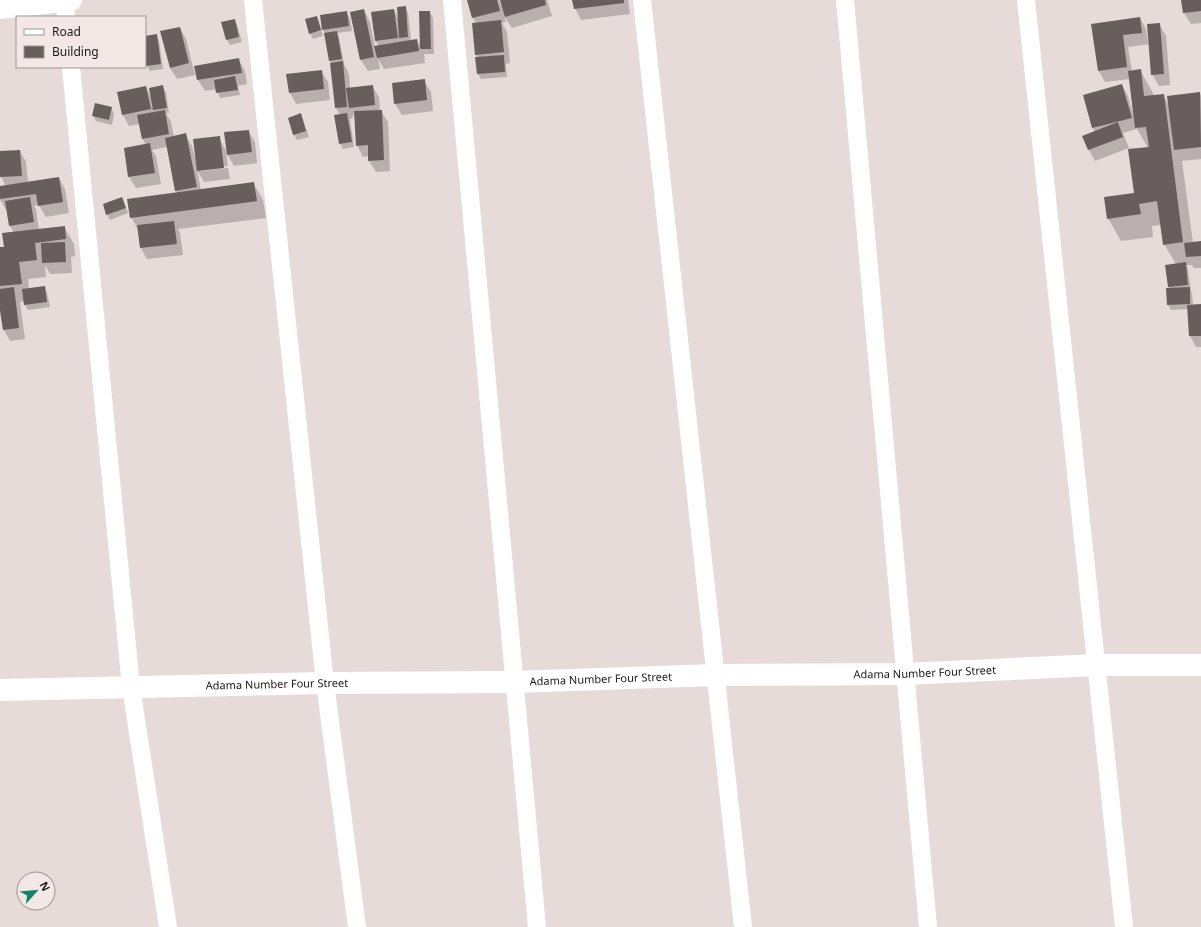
<svg xmlns="http://www.w3.org/2000/svg" width="1201" height="927" viewBox="0 0 1201 927" font-family="'Noto Sans',sans-serif">
  <rect width="100%" height="100%" fill="#e7dbda"/>
  <path fill="#0003" d="M470,0H499L501,5V0H547L552,16L512,28L504,16L506,22L502,23L507,32L510,63L506,64L507,77L481,79L478,74V58L476,54V23L473,18Z
    M574,0H628L630,14L581,20L575,8Z
    M1182,0H1201V23L1191,24L1184,13Z
    M405,7L408,13L411,41L417,40L421,47L430,12L433,18L434,54H424L425,63L384,69L378,59L380,69L368,71L361,60L364,10L370,22L375,47H379L375,39L394,10L398,18Z
    M346,12L350,18L352,31L337,33L339,37L344,64L349,74L350,88L372,86L379,97L380,111H381L388,122L390,171L376,172L369,161V156L363,157L357,145L356,118L353,113V118L350,119L354,147L343,149L340,143V115L336,108L332,64L330,61L325,34L323,29Z
    M316,17L319,22L323,36L313,39L310,33Z
    M1140,18L1146,29L1148,43H1150L1159,24L1166,36L1170,85L1159,86L1152,74L1150,44L1128,47L1132,72L1140,70L1153,93V96L1163,95L1169,105L1200,93L1201,96V159L1182,161L1193,243L1201,242V268H1194L1192,265H1186L1188,269L1191,291L1192,293L1193,306L1201,305V347H1196L1190,336L1189,309L1171,310L1168,305L1170,289L1169,287L1176,264L1164,244L1161,225L1152,226L1153,237L1121,241L1108,218L1135,194L1148,148L1137,129L1123,133L1129,148L1095,161L1089,150L1083,137L1095,132L1093,128L1084,96L1122,85L1128,96L1133,114L1130,79L1105,82L1099,71L1092,25Z
    M234,20L237,25L242,42L230,45L227,40L222,23Z
    M180,28L186,39L195,75L177,79L170,68Z
    M156,35L159,41L163,69L150,71L147,65L145,51V37Z
    M239,60L245,71L247,84L238,86L240,95L220,98L217,89L205,91L198,80L196,67Z
    M321,71L328,82L330,100L296,104L290,93Z
    M424,81L431,92L433,111L402,115L395,104Z
    M162,86L166,92L169,113H166L171,122L174,137L186,135L192,146L195,158L219,138L227,152L248,131L255,142L257,163L234,166L226,152L228,166L201,169V171L228,168L230,179L204,182L197,170L201,190L253,183L263,200L266,218L178,229L180,233L183,255L147,259L141,248L139,231L131,217L178,194L176,191L168,147L152,150L156,156L161,184L136,188L129,177L125,148L146,145L143,139L140,124L129,126L123,115L146,87L151,97Z
    M111,108L114,114L112,125L96,121L93,115Z
    M300,115L303,120L309,137L297,140L294,135L289,118Z
    M20,151L26,162L28,182L59,178L65,189L69,213L46,217L39,205L34,206L36,209L39,230L64,227L74,244L75,256L71,257L72,273L50,274L45,265L46,277L28,279L29,289L44,287L47,292L50,307L28,310L25,305V301L20,302L25,339L10,341L4,330L0,304V248H5L14,233L10,226L8,210H6L0,199V187L6,186L1,177L0,152Z
    M122,198L128,213L110,220L107,214Z"/>
  <path fill="#685e5e" d="M467,0H497L500,11L472,18Z
    M500,0H545L546,5L505,17Z
    M572,0H624V3L574,9Z
    M1181,0H1201V11L1183,13Z
    M406,6L408,37L399,38L397,7Z
    M364,9L374,57L360,60L350,12Z
    M394,9L398,38L375,41L371,12Z
    M347,11L349,26L322,30L320,15Z
    M419,11H430L431,49H420Z
    M317,16L321,30L309,34L305,19Z
    M1140,17L1142,33L1123,35L1127,67L1098,71L1091,24Z
    M235,19L239,37L226,40L221,22Z
    M501,20L504,52L475,55L472,23Z
    M1160,23L1164,74L1151,75L1147,24Z
    M180,27L189,63L170,68L160,31Z
    M337,31L342,59L329,61L324,33Z
    M157,34L161,64L146,66L145,36Z
    M417,39L419,51L377,58L374,46Z
    M504,55L505,72L477,74L475,57Z
    M239,58L242,73L197,80L194,66Z
    M343,61L347,107L335,108L330,63Z
    M1141,69L1144,96L1164,94L1183,242L1163,245L1157,201L1139,204L1141,214L1107,219L1104,197L1134,193L1128,149L1149,147L1146,127L1135,128L1128,71Z
    M322,70L324,89L289,93L286,74Z
    M235,76L238,90L216,93L214,80Z
    M425,79L427,100L394,104L392,83Z
    M1122,84L1132,118L1092,128L1083,95Z
    M163,85L167,108L153,110L149,88Z
    M373,85L375,105L349,108L346,88Z
    M146,86L151,109L122,115L117,92Z
    M1200,92L1201,147L1174,150L1167,96Z
    M95,103L112,107L109,120L92,116Z
    M165,110L169,134L142,139L137,115Z
    M382,110L384,160L368,161V145L356,146L354,111Z
    M301,113L306,131L293,135L288,118Z
    M347,113L352,142L339,144L334,115Z
    M1118,122L1123,137L1088,150L1082,136Z
    M249,130L252,152L227,155L224,132Z
    M186,133L197,187L175,191L165,138Z
    M220,136L224,168L197,171L193,139Z
    M150,143L155,173L128,177L124,148Z
    M20,150L22,176L0,177V151Z
    M59,177L63,202L38,206L36,194L0,199V186Z
    M254,182L257,201L130,218L127,199Z
    M30,197L34,222L9,226L5,201Z
    M122,197L126,208L106,215L103,204Z
    M174,221L177,244L140,248L137,225Z
    M65,226L66,239L35,243L37,260L19,262L22,284L0,286V247H4L2,233Z
    M1201,241V256L1186,257L1184,243Z
    M65,242L66,262L42,263L41,243Z
    M1186,262L1188,285L1168,287L1165,265Z
    M45,286L47,302L24,305L22,289Z
    M14,287L19,328L3,330L0,311V289Z
    M1190,287V304L1167,305L1166,288Z
    M1201,304V336H1189L1187,305Z"/>
  <g fill="none" stroke-linecap="round" stroke-linejoin="round">
    <path stroke="#fff" stroke-width="18" d="M253,0L325,683L357,927
      M452,0L537,927
      M642,0L743,927
      M845,0L928,927
      M1026,0L1124,927
      M64,1L66,17
      M71,67L131,687L168,927"/>
    <g stroke="#fff" stroke-width="22">
      <path d="M0,8L71,0"/>
      <path id="s1" d="M0,690L325,683L514,682L716,675L904,674L1097,665H1201"/>
    </g>
  </g>
  <g text-anchor="middle" stroke-width="4" stroke-linejoin="round" paint-order="stroke">
    <g font-size="11" fill="#1c1817" stroke="#f4e8e7">
      <text dy="4" stroke="none"><textPath href="#s1" startOffset="925">Adama Number Four Street</textPath></text>
      <text dy="4" stroke="none"><textPath href="#s1" startOffset="601">Adama Number Four Street</textPath></text>
      <text dy="4" stroke="none"><textPath href="#s1" startOffset="277">Adama Number Four Street</textPath></text>
    </g>
  </g>
  <rect x="16" y="16" width="130" height="52" fill="#f4e8e7" stroke="#9e9594"/>
  <rect x="24" y="29" width="20" height="6" fill="#ffffff" stroke="#9e9594"/>
  <text x="52" y="36" font-size="12" fill="#1c1817">Road</text>
  <rect x="24" y="46" width="20" height="12" fill="#685e5e" stroke="#9e9594"/>
  <text x="52" y="56" font-size="12" fill="#1c1817">Building</text>
  <g transform="translate(36 891) rotate(63)"><circle r="19" fill="#f4e8e7" stroke="#9e9594"/>
  <path d="M0-3L7 15L0 10L-7 15Z" fill="#118565"/>
  <text y="-6" font-size="11" font-weight="bold" text-anchor="middle" fill="#1c1817">N</text>
  </g>
</svg>
